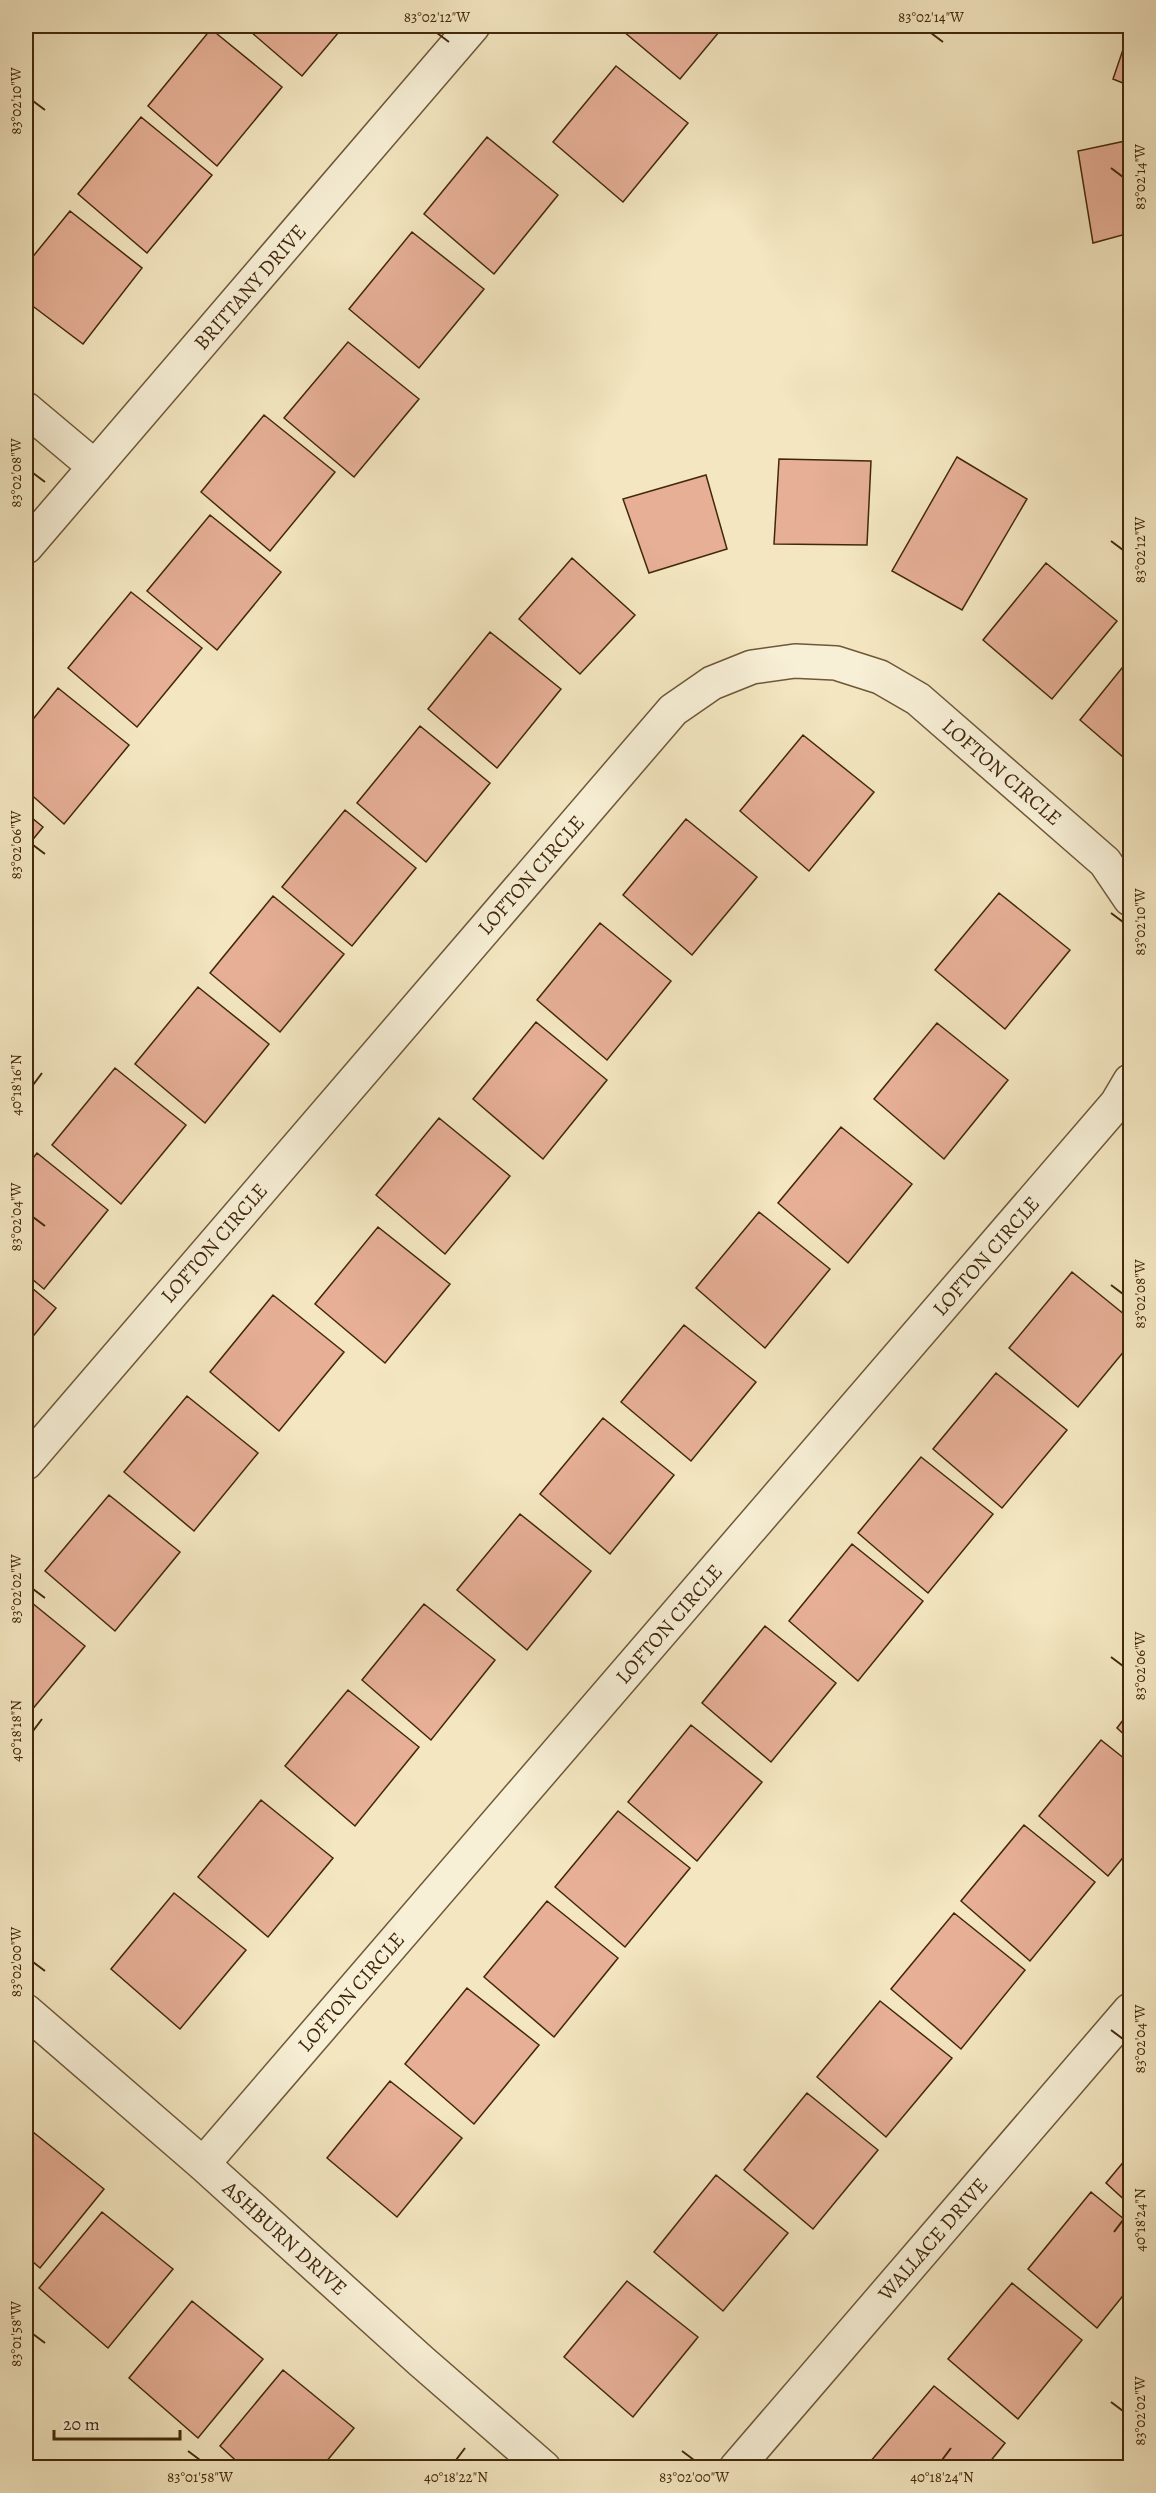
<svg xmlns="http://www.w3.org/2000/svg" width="1156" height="2493" viewBox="0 0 1156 2493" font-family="Alegreya,serif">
  <rect width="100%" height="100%" fill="#f3e6c0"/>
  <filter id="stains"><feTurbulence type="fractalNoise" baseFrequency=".00333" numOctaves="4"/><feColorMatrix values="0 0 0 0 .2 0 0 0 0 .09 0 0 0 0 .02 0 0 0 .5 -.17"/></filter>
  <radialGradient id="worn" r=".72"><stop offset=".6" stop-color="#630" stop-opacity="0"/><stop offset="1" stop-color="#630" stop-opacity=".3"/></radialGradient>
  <path fill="#e6af96" stroke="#42280b" stroke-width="1.5" d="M244,26H344L302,76Z
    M617,26H724L680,79Z
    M211,29L282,87L217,166L148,106Z
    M1130,29V86L1113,79Z
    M616,66L688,123L623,202L553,142Z
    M141,117L212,175L147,253L78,194Z
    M487,137L558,195L494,274L424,214Z
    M1130,140V233L1093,243L1078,151Z
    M70,211L142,268L83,344L26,301V265Z
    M412,232L484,289L419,368L349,309Z
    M348,342L419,399L354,477L284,418Z
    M264,415L335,472L270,551L201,492Z
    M957,457L1027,499L962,610L892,571Z
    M779,459L871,461L867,545L774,544Z
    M706,475L727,549L649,573L623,499Z
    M210,515L281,572L217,650L147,591Z
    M572,558L635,615L580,674L519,619Z
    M1046,563L1117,621L1052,699L983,640Z
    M131,592L202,648L137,727L68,668Z
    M490,632L561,689L497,768L428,709Z
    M1130,658V763L1080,720Z
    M58,688L129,745L64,824L26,790V728Z
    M420,726L490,783L426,862L357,803Z
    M803,735L874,792L809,871L740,811Z
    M345,810L416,868L352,946L282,887Z
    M26,813L43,827L26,848Z
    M686,819L757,877L692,955L623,895Z
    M999,893L1070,950L1005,1029L935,970Z
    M273,896L344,954L280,1032L210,973Z
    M600,923L671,981L607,1060L537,1000Z
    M198,987L269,1044L205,1123L135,1064Z
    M536,1022L607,1080L543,1159L473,1099Z
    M937,1023L1008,1080L944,1159L874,1099Z
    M115,1068L186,1125L121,1204L52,1145Z
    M439,1118L510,1176L445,1254L376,1195Z
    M841,1127L912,1184L848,1263L778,1203Z
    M37,1153L108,1210L44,1289L26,1274V1167Z
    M759,1212L830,1269L765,1348L696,1288Z
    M378,1227L450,1284L385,1363L315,1304Z
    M1072,1272L1130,1319V1344L1078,1407L1009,1348Z
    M26,1283L56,1308L26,1345Z
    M1130,1287V1300L1124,1295Z
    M273,1295L344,1352L279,1431L210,1372Z
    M684,1325L756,1382L691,1461L621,1402Z
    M996,1373L1067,1430L1002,1508L933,1449Z
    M187,1396L258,1453L194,1531L124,1472Z
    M603,1418L674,1475L610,1554L540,1494Z
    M921,1457L993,1514L928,1593L858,1533Z
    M109,1495L180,1552L115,1631L45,1571Z
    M520,1514L591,1571L527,1650L457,1590Z
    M852,1544L923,1601L858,1681L789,1621Z
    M26,1598L85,1646L26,1717Z
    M424,1604L495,1660L431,1740L362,1680Z
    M765,1626L836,1683L771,1762L702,1703Z
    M348,1690L419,1747L355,1826L285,1766Z
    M1130,1711V1740L1117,1728Z
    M691,1725L762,1782L697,1861L628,1802Z
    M1101,1740L1130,1763V1849L1108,1876L1039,1816Z
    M261,1800L333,1858L268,1937L198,1877Z
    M618,1811L690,1868L625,1947L555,1887Z
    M1024,1825L1095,1882L1030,1961L961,1901Z
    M174,1893L246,1950L180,2029L111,1969Z
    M547,1901L618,1958L554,2037L484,1977Z
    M954,1913L1025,1970L961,2049L891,1989Z
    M467,1988L539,2045L474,2124L405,2064Z
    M880,2001L952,2058L886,2137L817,2077Z
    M390,2081L462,2138L397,2217L327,2158Z
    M807,2093L878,2150L813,2229L744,2170Z
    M33,2132L104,2189L40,2268L26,2256V2141Z
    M1130,2154V2205L1106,2183Z
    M716,2175L788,2233L723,2311L654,2252Z
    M1091,2192L1130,2224V2287L1097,2328L1028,2269Z
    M102,2212L173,2269L108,2348L39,2288Z
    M627,2281L698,2337L633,2417L564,2357Z
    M1012,2283L1082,2340L1018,2419L948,2359Z
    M192,2301L263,2359L198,2438L129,2378Z
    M283,2370L354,2428L321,2468H244L220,2446Z
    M934,2386L1005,2443L985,2468H876L870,2462Z"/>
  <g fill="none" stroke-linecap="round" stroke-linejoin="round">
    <g stroke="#6e5838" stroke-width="36">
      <path id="minor" d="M26,409L95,467
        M26,547L473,26
        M26,1463L673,710L712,683L752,667L795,661L836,663L880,677L918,699L1105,862L1130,899
        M26,2011L203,2164L421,2361L544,2468
        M203,2164L1117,1103L1130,1081
        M736,2468L1130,2010"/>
    </g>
    <use href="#minor" stroke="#f7efd6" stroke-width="33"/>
  </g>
  <path fill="none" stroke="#42280b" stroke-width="2" d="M437,33L449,42M931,33L943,42M33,101L45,110M1111,168L1123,177M33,473L45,482M1111,541L1123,550M33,845L45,854M1111,913L1123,922M33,1085L42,1073M33,1217L45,1226M1111,1285L1123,1294M33,1589L45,1598M1111,1657L1123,1666M33,1731L42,1719M33,1962L45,1971M1111,2030L1123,2039M1114,2232L1123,2220M33,2334L45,2343M1111,2402L1123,2411M188,2451L200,2460M682,2451L694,2460M456,2460L465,2448M942,2460L951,2448"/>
  <g text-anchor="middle" stroke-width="6" stroke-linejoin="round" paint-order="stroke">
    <g font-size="21" fill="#42280b" stroke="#f7efd6">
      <text transform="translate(250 287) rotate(-49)" y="7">BRITTANY DRIVE</text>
      <text transform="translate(1002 772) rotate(41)" y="7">LOFTON CIRCLE</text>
      <text transform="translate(531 875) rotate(-49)" y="7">LOFTON CIRCLE</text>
      <text transform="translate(214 1243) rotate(-49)" y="7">LOFTON CIRCLE</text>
      <text transform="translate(986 1256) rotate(-49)" y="7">LOFTON CIRCLE</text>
      <text transform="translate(669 1624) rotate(-49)" y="7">LOFTON CIRCLE</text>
      <text transform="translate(351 1992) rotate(-49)" y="7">LOFTON CIRCLE</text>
      <text transform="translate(285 2238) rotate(42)" y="7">ASHBURN DRIVE</text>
      <text transform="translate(933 2239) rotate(-49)" y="7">WALLACE DRIVE</text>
    </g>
  </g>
  <rect width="1156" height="2493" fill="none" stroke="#f3e6c0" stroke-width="66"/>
  <path d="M54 2430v9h126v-9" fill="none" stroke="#42280b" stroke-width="3"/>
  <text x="63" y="2430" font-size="18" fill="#42280b" stroke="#f7efd6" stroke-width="4.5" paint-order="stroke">20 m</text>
  <rect x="33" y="33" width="1090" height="2427" fill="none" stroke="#42280b" stroke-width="2"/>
  <g font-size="15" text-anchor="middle" fill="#42280b">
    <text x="437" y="22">83°02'12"W</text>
    <text x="931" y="22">83°02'14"W</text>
    <text transform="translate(16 101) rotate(-90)" y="5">83°02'10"W</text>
    <text transform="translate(1140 177) rotate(-90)" y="5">83°02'14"W</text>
    <text transform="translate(16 473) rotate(-90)" y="5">83°02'08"W</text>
    <text transform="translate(1140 550) rotate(-90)" y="5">83°02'12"W</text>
    <text transform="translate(16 845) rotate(-90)" y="5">83°02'06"W</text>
    <text transform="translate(1140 922) rotate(-90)" y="5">83°02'10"W</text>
    <text transform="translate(16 1085) rotate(-90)" y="5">40°18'16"N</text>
    <text transform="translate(16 1217) rotate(-90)" y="5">83°02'04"W</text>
    <text transform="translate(1140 1294) rotate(-90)" y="5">83°02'08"W</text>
    <text transform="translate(16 1589) rotate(-90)" y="5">83°02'02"W</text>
    <text transform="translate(1140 1666) rotate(-90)" y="5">83°02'06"W</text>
    <text transform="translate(16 1731) rotate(-90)" y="5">40°18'18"N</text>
    <text transform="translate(16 1962) rotate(-90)" y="5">83°02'00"W</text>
    <text transform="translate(1140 2039) rotate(-90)" y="5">83°02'04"W</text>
    <text transform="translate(1140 2220) rotate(-90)" y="5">40°18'24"N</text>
    <text transform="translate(16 2334) rotate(-90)" y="5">83°01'58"W</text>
    <text transform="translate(1140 2411) rotate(-90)" y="5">83°02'02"W</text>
    <text x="200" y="2482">83°01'58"W</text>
    <text x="456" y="2482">40°18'22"N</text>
    <text x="694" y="2482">83°02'00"W</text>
    <text x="942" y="2482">40°18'24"N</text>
  </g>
  <rect width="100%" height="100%" filter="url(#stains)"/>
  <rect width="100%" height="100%" fill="url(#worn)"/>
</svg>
